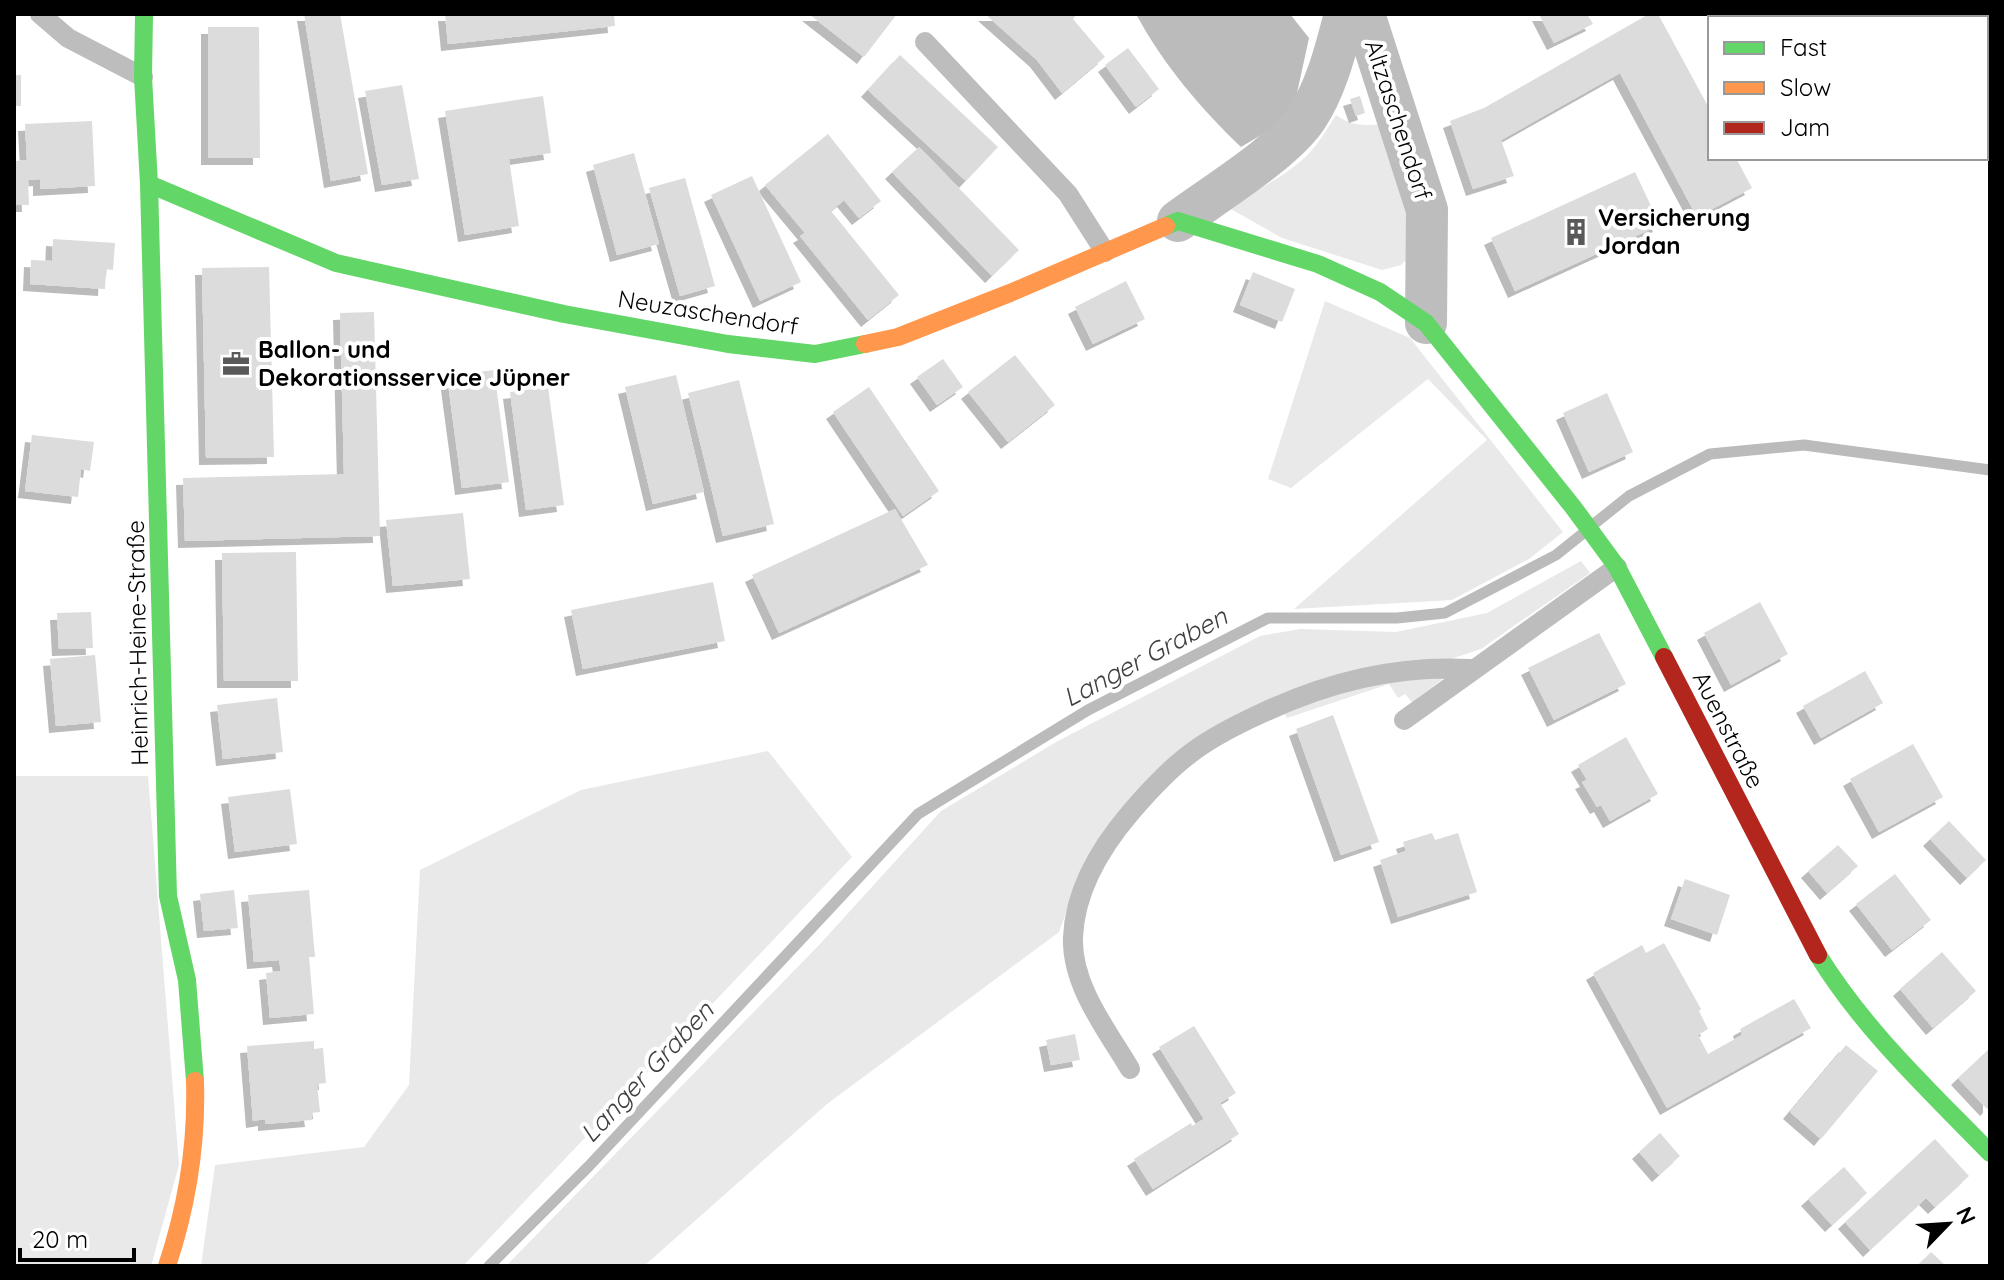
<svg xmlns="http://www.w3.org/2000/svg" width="2004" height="1280" viewBox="0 0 2004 1280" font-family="Quicksand,sans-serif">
  <defs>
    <filter id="shadow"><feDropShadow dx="-7" dy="7" stdDeviation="0" flood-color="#0004"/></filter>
  </defs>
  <rect width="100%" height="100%" fill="#fff"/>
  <path fill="#e9e9e9" d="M1336,115C1351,126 1366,126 1384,124L1417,249L1401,265L1382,270L1282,238L1229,208C1255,189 1289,176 1311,151C1321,140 1328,127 1336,115Z
    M1325,301L1410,338L1563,532L1529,559L1452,600L1294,609L1487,440L1428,379L1291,488L1268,479Z
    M1581,561L1590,573L1481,649L1448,660L1228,719L1084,864L1059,932L827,1104L644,1266H506L820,944L941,811L1058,741L1260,636L1300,629L1396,632L1487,613Z
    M1449,674L1412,702L1405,694L1398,698L1389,684L1287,718L1283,710L1358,683Z
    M768,751L852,857L463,1266H201L215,1165L364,1147L409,1085L420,870L581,790Z
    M14,776H148L179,1165L151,1266H14Z"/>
  <path fill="#bbb" d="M1136,14H1290L1309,38L1295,102L1276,126L1241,147C1200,108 1163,64 1136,14Z"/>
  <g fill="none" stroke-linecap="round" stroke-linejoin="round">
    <path stroke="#bbb" stroke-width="11" d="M1594,524L1629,496L1710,454L1804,445L1990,470
      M489,1266L589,1166L918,814L1088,710L1268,618H1397L1445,613L1556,555L1581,535"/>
  </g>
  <path fill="#dcdcdc" filter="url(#shadow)" d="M304,14H340L368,174L331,181Z
    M445,14H614L615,26L448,44Z
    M809,14H897L864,57Z
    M985,14H1077L1073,19L1105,57L1062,93L1037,60Z
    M1539,14H1587L1593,24L1554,43Z
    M1649,14H1658L1710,110V158H1736L1752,188L1697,217L1620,73L1501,140L1514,176L1473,189L1450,121L1484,108Z
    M208,27H259L260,158H208Z
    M1128,48L1159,89L1136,107L1105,65Z
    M900,55L998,147L966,181L868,90Z
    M14,75H21V106H14Z
    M402,85L419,179L382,185L365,91Z
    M543,96L551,153L509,159L519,226L465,235L445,111Z
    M1360,96L1365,113L1356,116L1350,99Z
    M92,121L95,186L40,189V179L28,180L29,205H14V161L27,160L25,124Z
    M828,134L881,201L859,218L844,200L831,211L899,295L868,320L800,236L805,233L765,185Z
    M919,147L1019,250L992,276L892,172Z
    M634,153L659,244L617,255L593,165Z
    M1635,172L1660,225L1515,291L1491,238Z
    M752,176L801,282L760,301L711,195Z
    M685,178L715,286L680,296L649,188Z
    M53,239L115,243L113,270L106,269L105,289L30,284L31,260L52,261Z
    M269,267L274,457L206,458L202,268Z
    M1253,272L1295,289L1282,322L1240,305Z
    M1126,281L1145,319L1093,344L1075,307Z
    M374,312L380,536L185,541L183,478L344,474L340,313Z
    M1015,355L1055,405L1008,442L968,392Z
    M943,359L963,387L937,405L917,377Z
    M494,370L509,482L462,488L447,376Z
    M676,375L704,492L653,504L625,387Z
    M739,380L774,524L723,536L688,393Z
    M548,387L564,505L526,510L510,392Z
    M869,387L939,491L903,516L833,412Z
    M1607,393L1633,452L1589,472L1563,413Z
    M32,435L94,442L90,471L81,469L78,497L25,491Z
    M895,509L928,565L779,633L752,575Z
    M463,513L470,579L393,586L386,520Z
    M296,552L298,681H224L222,553Z
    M713,582L725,641L583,669L571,610Z
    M1760,602L1788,654L1731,685L1704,633Z
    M91,612L93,648L59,649L57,613Z
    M1599,633L1626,684L1554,720L1528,668Z
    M95,655L101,722L56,726L50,659Z
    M1865,671L1883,703L1821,738L1803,706Z
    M277,698L283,752L223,759L217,705Z
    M1333,715L1379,842L1341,855L1296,729Z
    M1626,737L1658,794L1610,821L1601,805L1597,807L1582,782L1587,780L1578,765Z
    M1913,744L1943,797L1879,832L1850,779Z
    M290,789L297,844L235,852L228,797Z
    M1949,821L1986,860L1967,878L1930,839Z
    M1432,833L1435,840L1458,833L1477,892L1398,917L1380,860L1406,851L1403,842Z
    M1838,845L1858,866L1827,893L1808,871Z
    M1895,874L1931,920L1892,950L1856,904Z
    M1685,879L1730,895L1717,935L1671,919Z
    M234,890L238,928L204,931L200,894Z
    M309,890L315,957H309L314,1014L270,1018L266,973L281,971L279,960L254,962L248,895Z
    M1664,943L1701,1009L1699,1011L1708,1029L1698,1035L1708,1054L1742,1035L1740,1029L1794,999L1811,1028L1667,1108L1593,973L1642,945L1646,953Z
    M1942,952L1976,991L1933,1028L1900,989Z
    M1194,1026L1236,1093L1220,1103L1239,1134L1153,1189L1134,1159L1191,1123L1192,1126L1204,1119L1159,1047Z
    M1075,1034L1080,1060L1051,1065L1046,1040Z
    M314,1041V1049L323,1048L326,1083L317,1084L320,1112L311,1113L312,1120L265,1124V1119L253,1121L247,1046Z
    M1846,1045L1878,1071L1821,1139L1790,1112Z
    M1990,1048V1106L1987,1109L1958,1078Z
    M1660,1133L1680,1156L1659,1175L1639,1152Z
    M1935,1139L1969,1176L1935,1207L1926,1198L1870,1250L1845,1222Z
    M1844,1167L1867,1193L1832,1225L1808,1199Z
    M1931,1252L1946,1266H1917Z"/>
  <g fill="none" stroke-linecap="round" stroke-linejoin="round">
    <path stroke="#bdbdbd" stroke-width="20" d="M40,14L68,38L143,77
      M925,42L1068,194L1105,252
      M1404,720L1617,567
      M1130,1069C1107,1030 1071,985 1073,937C1075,890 1101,847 1131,812C1149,791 1168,770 1191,753C1212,737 1236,725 1260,714C1328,682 1396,665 1471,669"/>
    <path stroke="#bdbdbd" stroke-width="42" d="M1364,14L1427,210L1426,323
      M1178,221C1213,195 1284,152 1307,117C1327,87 1336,48 1345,14"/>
    <path stroke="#63d668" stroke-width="18" d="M144,14L143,77L149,184L168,896L187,980L195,1081
      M149,184L336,263L564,314L728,344L815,354L865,344
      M1166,226L1178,221L1318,264L1380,292L1426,323L1573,507L1617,567L1664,657
      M1818,955C1864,1030 1929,1090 1990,1153"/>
    <path stroke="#ff974d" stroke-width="18" d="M865,344L898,337L1010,293L1166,226
      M167,1266C187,1206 197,1144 195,1081"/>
    <path stroke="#b3261e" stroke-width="18" d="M1664,657L1818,955"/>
  </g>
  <defs>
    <g id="building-bare" transform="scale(2.16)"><path d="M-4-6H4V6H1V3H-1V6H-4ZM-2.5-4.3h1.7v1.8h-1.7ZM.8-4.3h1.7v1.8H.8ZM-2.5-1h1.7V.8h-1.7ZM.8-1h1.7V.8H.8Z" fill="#595959" stroke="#fff" stroke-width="2.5" paint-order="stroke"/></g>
    <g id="office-bare" transform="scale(2.16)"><path d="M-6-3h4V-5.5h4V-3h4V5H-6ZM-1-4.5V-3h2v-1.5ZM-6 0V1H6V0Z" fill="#595959" stroke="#fff" stroke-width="2.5" paint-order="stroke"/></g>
  </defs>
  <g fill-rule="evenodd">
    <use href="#building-bare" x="1576" y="232"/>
    <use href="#office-bare" x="236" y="364"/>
  </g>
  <g text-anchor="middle" stroke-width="8" stroke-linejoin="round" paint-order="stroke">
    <g font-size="24" fill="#000" stroke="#fff">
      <text transform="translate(1398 120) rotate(72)" y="8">Altzaschendorf</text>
      <text transform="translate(708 313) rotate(9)" y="8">Neuzaschendorf</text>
      <text transform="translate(138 643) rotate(-91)" y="8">Heinrich-Heine-Straße</text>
      <text transform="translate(1728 730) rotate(63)" y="8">Auenstraße</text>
    </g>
    <g font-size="24" font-weight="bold" fill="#000" stroke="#fff" text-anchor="start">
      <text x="1598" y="226">Versicherung<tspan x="1598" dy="28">Jordan</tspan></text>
      <text x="258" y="358">Ballon- und<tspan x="258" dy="28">Dekorationsservice Jüpner</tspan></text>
    </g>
    <g font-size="26" font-style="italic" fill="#3f3f3f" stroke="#fff">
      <text transform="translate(1145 657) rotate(-28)" y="9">Langer Graben</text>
      <text transform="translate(647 1072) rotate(-47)" y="9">Langer Graben</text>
    </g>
  </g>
  <rect width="2004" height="1280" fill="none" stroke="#000000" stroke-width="32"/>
  <rect x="1708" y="16" width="280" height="144" fill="#ffffff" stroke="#999999" stroke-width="2"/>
  <rect x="1724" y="42" width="40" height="12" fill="#63d668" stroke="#999999" stroke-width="2"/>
  <text x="1780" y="56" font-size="24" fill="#000000">Fast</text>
  <rect x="1724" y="82" width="40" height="12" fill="#ff974d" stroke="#999999" stroke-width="2"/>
  <text x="1780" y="96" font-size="24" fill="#000000">Slow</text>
  <rect x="1724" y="122" width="40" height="12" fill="#b3261e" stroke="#999999" stroke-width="2"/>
  <text x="1780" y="136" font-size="24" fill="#000000">Jam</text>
  <g transform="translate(1948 1224) rotate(65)" stroke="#ffffff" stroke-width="6" paint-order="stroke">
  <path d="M0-6L14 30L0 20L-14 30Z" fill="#000000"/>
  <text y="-12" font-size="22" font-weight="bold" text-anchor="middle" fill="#000000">N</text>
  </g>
  <path d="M20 1248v12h114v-12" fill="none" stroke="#000000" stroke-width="4"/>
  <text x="32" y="1248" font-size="24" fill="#000000" stroke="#ffffff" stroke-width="6" paint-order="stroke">20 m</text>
</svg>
